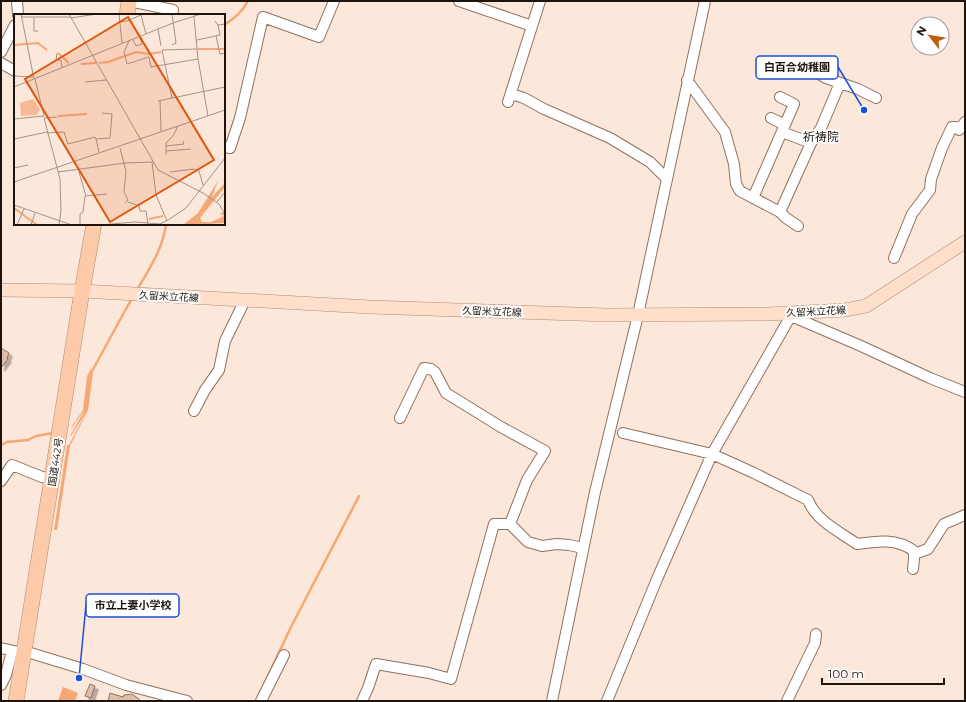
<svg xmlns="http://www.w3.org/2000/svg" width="966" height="702" viewBox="0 0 966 702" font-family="Montserrat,'Noto Sans JP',sans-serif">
  <defs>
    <filter id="shadow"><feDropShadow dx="3.5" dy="3.5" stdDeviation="0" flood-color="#0004"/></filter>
  </defs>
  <rect width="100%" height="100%" fill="#fce7db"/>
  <path fill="#f5a775" d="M91,369L93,372L88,410L70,446L57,530H54L67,445H69L86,412L71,436H70L85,409L71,429L72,426L83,410L87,376Z
    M63,687L78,693L75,701H58Z"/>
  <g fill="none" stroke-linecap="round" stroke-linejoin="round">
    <path stroke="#f5a775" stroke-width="2.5" d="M224,25C234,18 242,13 248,1
      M137,290C149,269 163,249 166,224
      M91,373L132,298
      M1,445L7,442L28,440L36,436L53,433
      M256,701L291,627L359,496"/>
  </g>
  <path fill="#debda9" stroke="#8f715f" filter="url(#shadow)" d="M1,348L9,353L7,358L8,359L1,368Z
    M90,684L95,686L91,698L85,696Z
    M110,693L123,697L124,695L132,694L139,699V701H108Z"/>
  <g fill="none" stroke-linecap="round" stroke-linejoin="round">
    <g stroke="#90715f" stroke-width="12">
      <path id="minor" d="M17,1L18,15
        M129,1L173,10L172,15
        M459,1L532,26
        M1,52L15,25
        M1,63L15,71
        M819,74L826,78L858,89L876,98
        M687,80L725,132L734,164L736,184L740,191L780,212L786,218L798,226
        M511,94L524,98L544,109L610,138L650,162L666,178
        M508,102L540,1
        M771,118L785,125
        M782,132L811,143
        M224,147L230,148L240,118L263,17L319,37L334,1
        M753,198L794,104L780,97
        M780,212L811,143L821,128L840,83
        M894,258L912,214L930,190L931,179L942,148L952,127H956L959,130L965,122
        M791,316L861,346L930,378L965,392
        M194,411L205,390L219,370L225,341L245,300
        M400,418L424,368L431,369L435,372L446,393L501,427L545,451L527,480L510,524L528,542L542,546L557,544L569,545L583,548
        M623,433L712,454L754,473L808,500C816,521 840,532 857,544C877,541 897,538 914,551V559L913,569
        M1,481L12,465L42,477L52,479
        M914,554L928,549L944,524L965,515
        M1,648L18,652
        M24,651L83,669L126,685L187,701
        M1,685L6,675L12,651
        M261,701L284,655
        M362,701L368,688L376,664L429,673L451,679L494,524H510
        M552,701L595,492L638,315L705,1
        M607,701L657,579L712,454L793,312
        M787,701L815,643L816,634"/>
    </g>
    <g stroke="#af8a73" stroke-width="14">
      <path id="major" d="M1,290L82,291L370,307L607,315L768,314L845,310L866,306L965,242"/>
    </g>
    <g stroke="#af8a73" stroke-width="16">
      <path id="highway" d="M127,15L129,1
        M16,701L82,291L94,224"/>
    </g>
    <use href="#minor" stroke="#fff" stroke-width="10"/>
    <use href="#major" stroke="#fedfcc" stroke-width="13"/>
    <use href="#highway" stroke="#fdcaaa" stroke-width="15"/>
  </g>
  <g text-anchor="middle" stroke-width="4" stroke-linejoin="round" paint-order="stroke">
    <g font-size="10" fill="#1f140d" stroke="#fff">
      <text transform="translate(169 296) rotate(3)" y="4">久留米立花線</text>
      <text transform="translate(492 311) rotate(2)" y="4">久留米立花線</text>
      <text transform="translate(816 311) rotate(-3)" y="4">久留米立花線</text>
      <text transform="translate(55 462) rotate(-81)" y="4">国道442号</text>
    </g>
    <g font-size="12" fill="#1f140d" stroke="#fff">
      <text x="821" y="141">祈祷院</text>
    </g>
  </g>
  <g transform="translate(14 14)">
    <rect width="211" height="211" fill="#fce7db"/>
    <path d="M19,85L26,95L23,101L7,102L6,89Z" fill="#f7ba95"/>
    <path d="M204,167L198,183L211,169V173L186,204L188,208H197L210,202L206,199L211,198V209L169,211L184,199Z" fill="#f5a775"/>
    <path fill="none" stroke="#f5a775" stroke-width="2" d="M0,31L24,29L33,36M184,35H211M44,39L55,49M85,49L94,48L122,38L135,40L147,38M67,50L82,49M44,102L73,100M0,194L23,211M135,205L149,202"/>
    <path fill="none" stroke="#a49389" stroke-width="1" d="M7,0L20,65M55,0L144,156L189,179L205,190L211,200M105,0L108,29M158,0L162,29L158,31M8,3H57M180,3L184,45L194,102M20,4V17H24M57,4L83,0M201,7L204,11L211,10M105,8L113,7L127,1L132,20M144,15L147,32M202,22L206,40L211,39M119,26L122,32L128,30L126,23M183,26L206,21L204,11M115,27L110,38L113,50L135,43L137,53L184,45M43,39L42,46H47L48,53M0,62L19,63M71,68L92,66M0,73L159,9L187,0M158,84L148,36L183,35M144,87L211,73M146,87L147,117M43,103L30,104L46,165L47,197L45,211M0,105L30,102L21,65M33,119L50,118L54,130L81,123L82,125M0,125L33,118M152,132L170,130L169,127M106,134L112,157L110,178L114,186L111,189M152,137L177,135M85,138L82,125L96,124L98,100L88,99M152,141V129L159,122L164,112M138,148L142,181L153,207M0,154L14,151M44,158L111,149L139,148M65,158L72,182M156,158L180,155L185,157L189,171M0,168L211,96M114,188L125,192L126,197H132L134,210M203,188L211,178M0,191L58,211M3,211L10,195M17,211L21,199M66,211V200L69,198L71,182L93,180M86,211L121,208L146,210L154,206L172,194L211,144"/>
    <path fill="#de560c" fill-opacity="0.15" stroke="#de560c" stroke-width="2" d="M114,3L200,146L96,208L11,65Z"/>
    <rect width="211" height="211" fill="none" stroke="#1f140d" stroke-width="2"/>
  </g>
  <path fill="none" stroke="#1d4ed8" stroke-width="1.5" d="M864 110L838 67M79 678L86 605"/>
  <g fill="#1d4ed8" stroke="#fff" stroke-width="1.5">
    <circle cx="864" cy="110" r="4"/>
    <circle cx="79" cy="678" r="4"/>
  </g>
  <g fill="#fff" stroke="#1d4ed8" stroke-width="1.5">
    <rect x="756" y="56" width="82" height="23" rx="4"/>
    <rect x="86" y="594" width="93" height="23" rx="4"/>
  </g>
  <g font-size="11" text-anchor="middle" font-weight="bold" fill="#1f140d">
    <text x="797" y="71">白百合幼稚園</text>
    <text x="133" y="609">市立上妻小学校</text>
  </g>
  <rect width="966" height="702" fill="none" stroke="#1f140d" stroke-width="4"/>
  <g transform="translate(930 36) rotate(301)"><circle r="19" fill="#ffffff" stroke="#a5a19e"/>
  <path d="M0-3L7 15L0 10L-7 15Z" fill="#bc5f0e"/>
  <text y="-6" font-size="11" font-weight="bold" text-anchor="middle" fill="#1f140d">N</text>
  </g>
  <path d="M822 678v6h122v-6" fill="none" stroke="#1f140d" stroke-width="2"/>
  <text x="828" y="678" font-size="12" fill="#1f140d" stroke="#ffffff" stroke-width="3" paint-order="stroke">100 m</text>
</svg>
